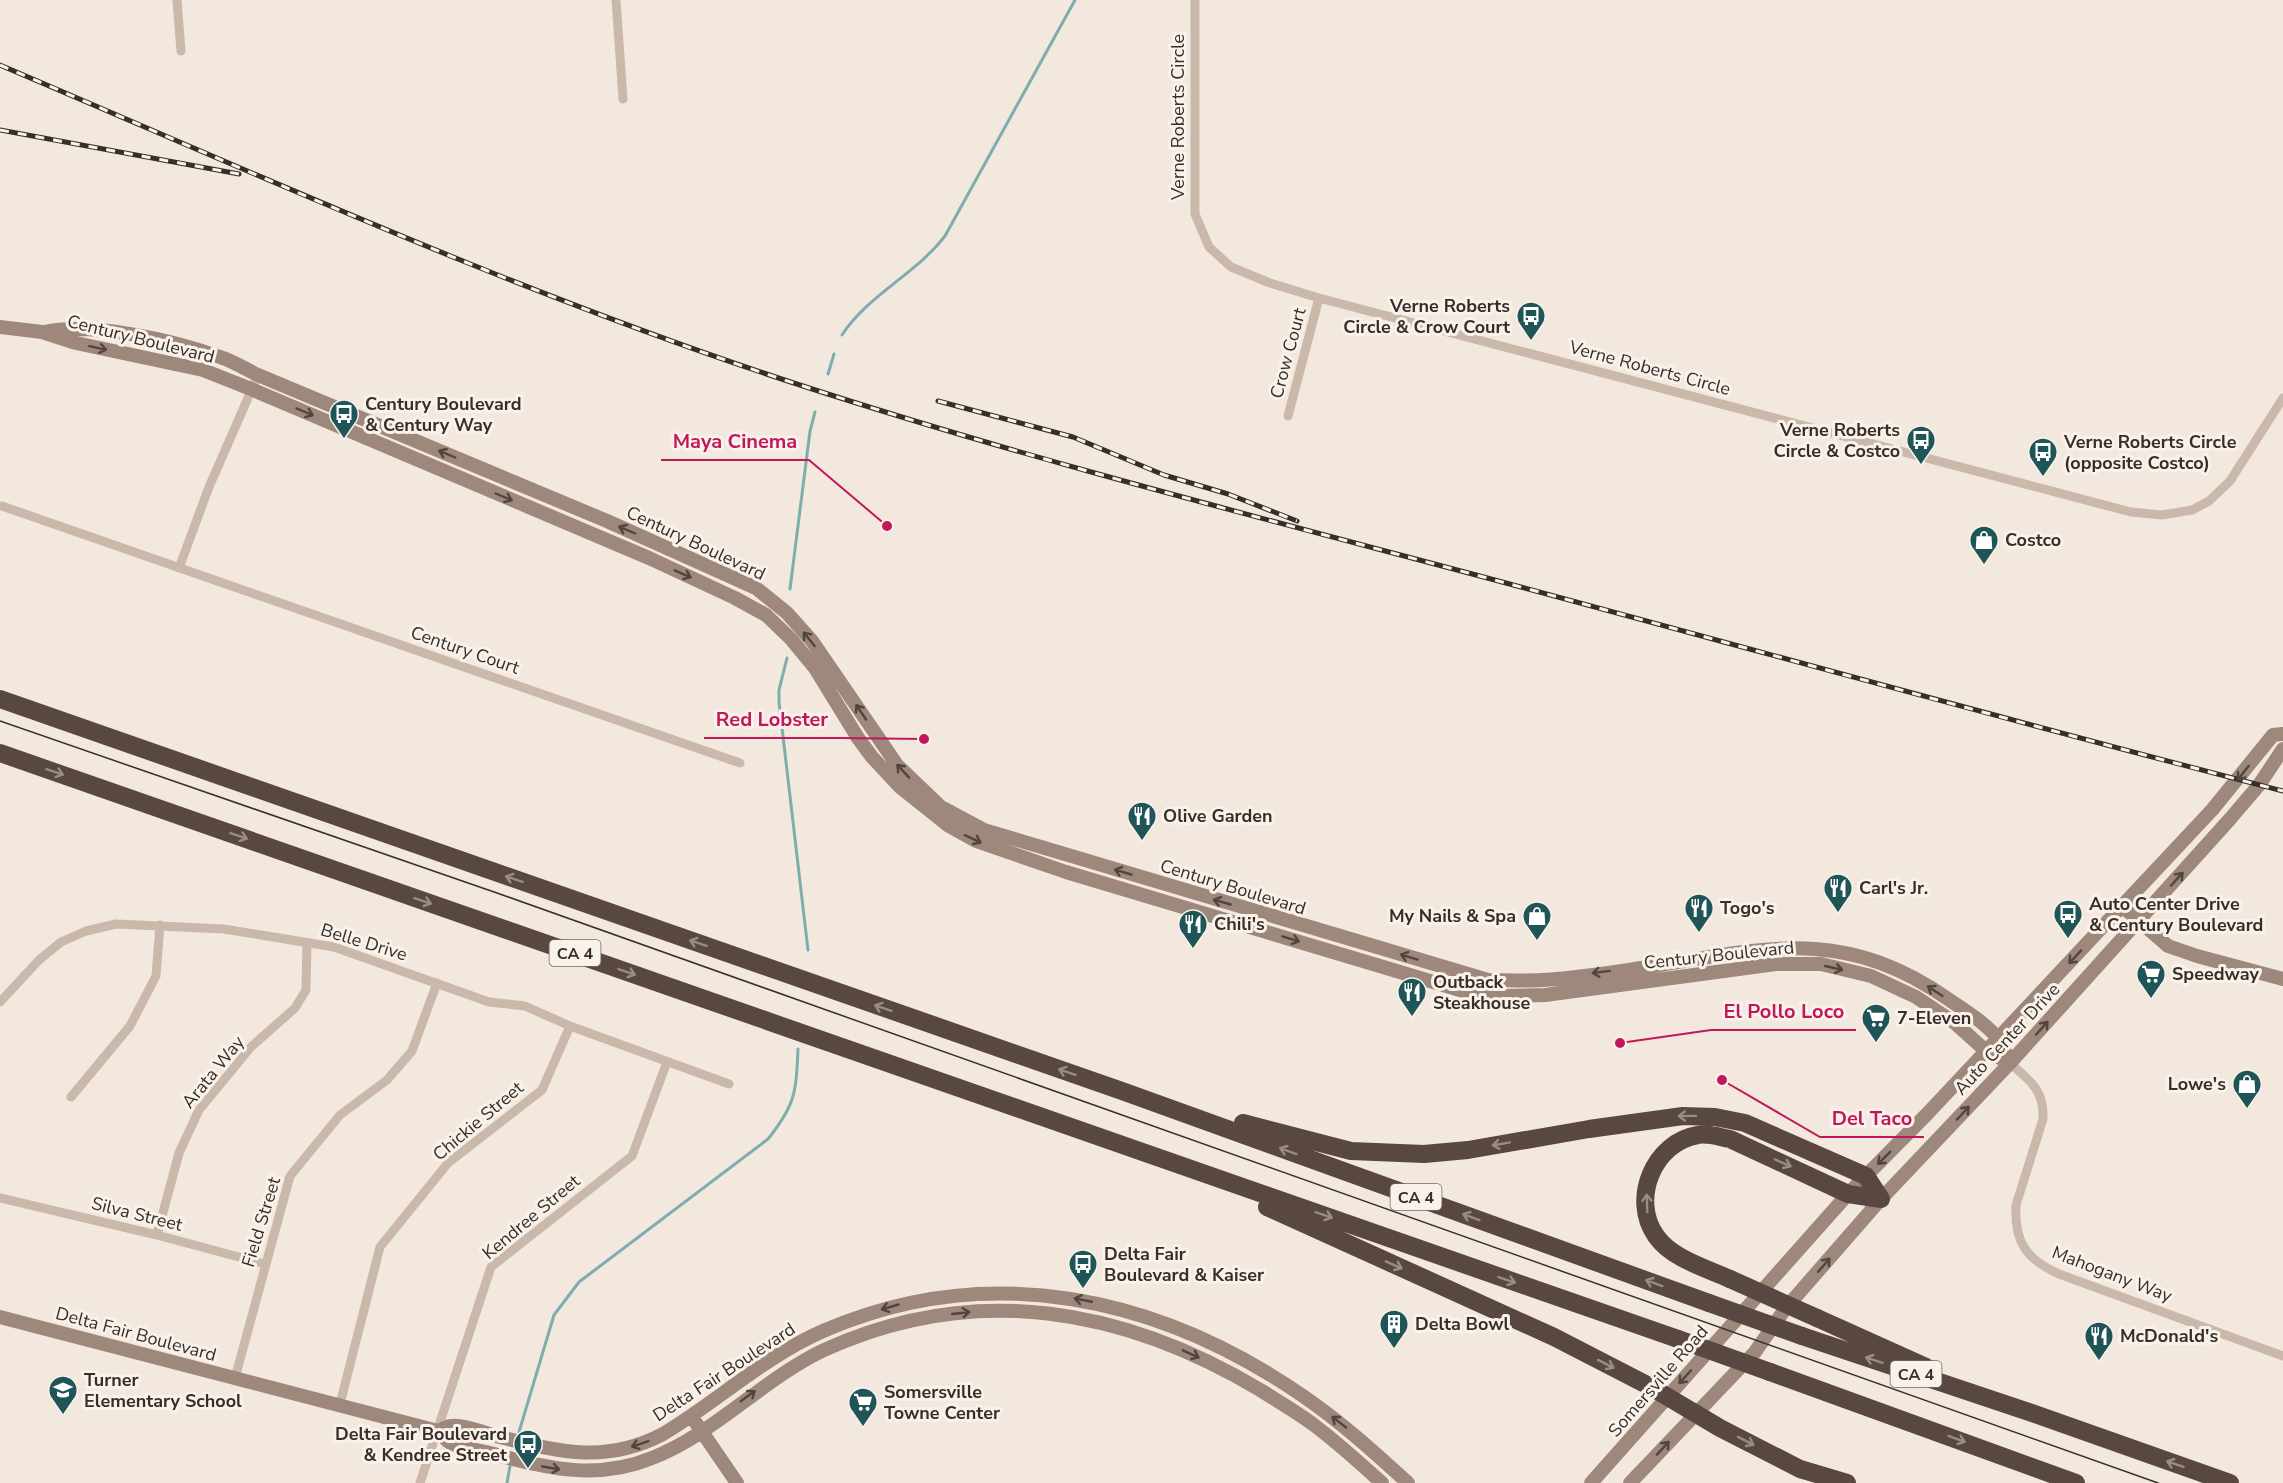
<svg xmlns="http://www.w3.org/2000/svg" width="2283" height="1483" viewBox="0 0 2283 1483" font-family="'Nunito Sans',sans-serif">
  <rect width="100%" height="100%" fill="#f2e8de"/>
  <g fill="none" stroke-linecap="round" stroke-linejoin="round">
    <path stroke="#7eadae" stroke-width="3" d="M842,335C868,295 916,274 945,236L1075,0
      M828,374L834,354
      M790,589L810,431L815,412
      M787,658L779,690V702L808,950
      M519,1432L554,1315L579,1282L768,1139C796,1104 796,1092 798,1049
      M507,1483L510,1466"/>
    <path stroke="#cab8aa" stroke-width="9" d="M177,0L181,51
      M616,0L623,99
      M1195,0V214L1209,247L1231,267L1270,283L1319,298L2131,512L2162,515L2192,510L2209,501L2230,481L2283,398
      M1288,416L1319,298
      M2,506L740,763
      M179,568L209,487L258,375
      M0,1002L39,960L61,942L86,931L116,924L224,929L334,947L489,1002L525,1006L570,1026L729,1084
      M2010,1063C2030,1081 2044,1089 2043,1119L2016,1205C2014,1242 2026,1259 2059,1274L2283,1356
      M71,1097L130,1026L156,976L160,925
      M0,1198L157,1235L265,1264
      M157,1235L179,1153L199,1110L251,1047L295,1008L306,990L307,943
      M235,1378L290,1176L340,1115L387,1080L412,1051L437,983
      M340,1404L380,1247L448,1163L542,1090L570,1026
      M420,1483L491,1267L632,1156L667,1062"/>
    <path stroke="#9e877b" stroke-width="14" d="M0,327L42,332L76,343L203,370L251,389L649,558L735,598L766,615L791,639L815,668L858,738L872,757L900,787L949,826L976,841L1066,872L1460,990L1499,996L1545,995L1776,964H1821L1871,976L1916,997L1955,1023L1986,1051L2010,1063
      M44,332C92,322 173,340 220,357C233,361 245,369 258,375L607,521L756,588L787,613L812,641L897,765L941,807L984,830L1488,980C1506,980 1525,981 1543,980C1580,978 1624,971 1660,965C1773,946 1847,929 1948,999C1964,1010 1986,1023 1998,1039C2003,1045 2006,1055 2010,1063
      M2123,907L2168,946L2197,956L2283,979
      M0,1317L438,1431C441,1434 445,1439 449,1442C460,1448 482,1451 494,1454C548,1469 599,1480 652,1458C714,1434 763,1379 824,1350C975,1281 1124,1308 1262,1391C1279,1402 1298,1413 1314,1425C1338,1443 1360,1463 1382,1483
      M696,1423L737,1483
      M438,1431C442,1429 447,1426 451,1426C461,1424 485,1433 496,1436C557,1451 604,1465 663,1434C718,1401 764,1357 823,1331C988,1259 1158,1296 1303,1396C1341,1422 1374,1452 1408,1483
      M1591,1483L1848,1194L1928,1113L2212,810L2273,735L2283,734
      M1630,1483L1755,1352L1785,1309L1881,1199L2010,1063L2230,819L2259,785L2283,749"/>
    <path stroke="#584841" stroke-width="18" d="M0,699L1122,1091L1709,1303
      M0,753L1678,1339
      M1243,1123L1351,1151L1424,1154L1468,1150L1589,1129L1683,1116L1715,1117L1745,1123L1866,1176L1881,1199
      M1267,1207L1554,1337L1651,1387L1720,1428L1800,1469L1847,1483
      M1730,1279C1706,1268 1672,1259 1656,1236C1630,1199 1654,1142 1698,1135C1708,1133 1719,1137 1730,1139L1848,1194L1881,1199
      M1817,1318L1926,1367
      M1802,1336L2029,1412L2230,1483
      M1770,1372L2076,1483"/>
    <path stroke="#382e29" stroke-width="1.5" d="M0,721L497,893L2158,1483"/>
    <g stroke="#382e29" stroke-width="5">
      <path id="rail" d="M0,65C266,178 530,298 806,387C1032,460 1262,518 1491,579C1755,650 2018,723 2283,791
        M0,130L239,174
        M938,401L1073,437L1164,475L1228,494L1297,521"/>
    </g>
    <use href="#rail" stroke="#f9f2eb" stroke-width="3" stroke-dasharray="9" stroke-linecap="butt"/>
    <path stroke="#584841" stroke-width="18" d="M1730,1279L1817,1318
      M1709,1303L1802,1336
      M1678,1339L1770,1372"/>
  </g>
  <defs><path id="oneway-shaft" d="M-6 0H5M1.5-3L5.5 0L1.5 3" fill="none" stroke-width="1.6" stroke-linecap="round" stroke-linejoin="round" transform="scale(1.5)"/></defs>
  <g stroke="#52443e">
    <use href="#oneway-shaft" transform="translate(98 348) rotate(12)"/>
    <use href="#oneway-shaft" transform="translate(305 412) rotate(23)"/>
    <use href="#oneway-shaft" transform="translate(447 454) rotate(-157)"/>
    <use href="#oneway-shaft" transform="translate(504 497) rotate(23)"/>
    <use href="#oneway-shaft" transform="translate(627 530) rotate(-157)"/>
    <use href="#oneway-shaft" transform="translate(683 574) rotate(24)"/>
    <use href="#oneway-shaft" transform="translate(809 639) rotate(-129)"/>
    <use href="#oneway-shaft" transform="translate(861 712) rotate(-124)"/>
    <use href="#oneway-shaft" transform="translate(903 771) rotate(-133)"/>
    <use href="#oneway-shaft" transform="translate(2243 773) rotate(128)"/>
    <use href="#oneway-shaft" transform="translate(973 839) rotate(25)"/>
    <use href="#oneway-shaft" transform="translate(1123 872) rotate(-163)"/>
    <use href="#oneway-shaft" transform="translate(2177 879) rotate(-48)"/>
    <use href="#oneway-shaft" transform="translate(1222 902) rotate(-164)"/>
    <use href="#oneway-shaft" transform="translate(1291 939) rotate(17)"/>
    <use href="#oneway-shaft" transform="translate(1409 957) rotate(-163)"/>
    <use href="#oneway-shaft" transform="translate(2075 957) rotate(133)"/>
    <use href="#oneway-shaft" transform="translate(1834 968) rotate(13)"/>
    <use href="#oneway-shaft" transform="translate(1601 972) rotate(173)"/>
    <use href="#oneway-shaft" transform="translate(1935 991) rotate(-147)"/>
    <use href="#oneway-shaft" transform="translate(2042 1028) rotate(-48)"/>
    <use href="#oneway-shaft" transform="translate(1963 1113) rotate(-47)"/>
    <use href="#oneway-shaft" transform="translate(1884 1158) rotate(135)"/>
    <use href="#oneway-shaft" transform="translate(1824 1265) rotate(-49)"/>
    <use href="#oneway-shaft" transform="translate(1083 1300) rotate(-169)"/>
    <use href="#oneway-shaft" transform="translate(890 1307) rotate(164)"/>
    <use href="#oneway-shaft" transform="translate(961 1313) rotate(-6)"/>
    <use href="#oneway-shaft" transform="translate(1191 1354) rotate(24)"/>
    <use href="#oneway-shaft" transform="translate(1685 1377) rotate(132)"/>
    <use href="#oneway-shaft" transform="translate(748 1396) rotate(-36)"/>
    <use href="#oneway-shaft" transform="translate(1339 1422) rotate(-142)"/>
    <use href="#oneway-shaft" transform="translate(640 1444) rotate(162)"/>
    <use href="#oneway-shaft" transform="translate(1663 1448) rotate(-47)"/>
    <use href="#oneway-shaft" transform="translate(551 1468) rotate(10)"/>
  </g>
  <g stroke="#988c85">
    <use href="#oneway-shaft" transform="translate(55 772) rotate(19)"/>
    <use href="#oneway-shaft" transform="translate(239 836) rotate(19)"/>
    <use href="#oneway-shaft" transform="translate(514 879) rotate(-161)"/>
    <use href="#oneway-shaft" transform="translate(423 901) rotate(19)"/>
    <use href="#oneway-shaft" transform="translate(698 943) rotate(-161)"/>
    <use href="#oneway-shaft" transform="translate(627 972) rotate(19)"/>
    <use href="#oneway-shaft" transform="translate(883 1008) rotate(-161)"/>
    <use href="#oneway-shaft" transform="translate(1067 1072) rotate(-161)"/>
    <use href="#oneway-shaft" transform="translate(1687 1116) rotate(179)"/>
    <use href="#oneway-shaft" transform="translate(1501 1144) rotate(170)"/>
    <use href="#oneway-shaft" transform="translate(1288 1151) rotate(-160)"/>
    <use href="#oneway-shaft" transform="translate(1783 1163) rotate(24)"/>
    <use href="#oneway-shaft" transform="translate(1647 1203) rotate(-92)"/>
    <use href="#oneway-shaft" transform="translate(1324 1215) rotate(19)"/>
    <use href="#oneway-shaft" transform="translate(1471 1217) rotate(-160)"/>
    <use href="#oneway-shaft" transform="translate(1394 1265) rotate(24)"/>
    <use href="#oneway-shaft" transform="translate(1507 1280) rotate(19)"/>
    <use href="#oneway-shaft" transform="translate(1654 1283) rotate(-160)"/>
    <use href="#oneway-shaft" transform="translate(1874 1360) rotate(-161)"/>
    <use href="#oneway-shaft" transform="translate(1606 1364) rotate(27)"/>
    <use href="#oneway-shaft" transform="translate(1957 1439) rotate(20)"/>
    <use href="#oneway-shaft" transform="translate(1746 1441) rotate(27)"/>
    <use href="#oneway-shaft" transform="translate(2175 1464) rotate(-161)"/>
  </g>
  <defs>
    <g id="bus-pin" transform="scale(1.5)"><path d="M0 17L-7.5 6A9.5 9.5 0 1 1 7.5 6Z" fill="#205558" stroke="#f9f2eb"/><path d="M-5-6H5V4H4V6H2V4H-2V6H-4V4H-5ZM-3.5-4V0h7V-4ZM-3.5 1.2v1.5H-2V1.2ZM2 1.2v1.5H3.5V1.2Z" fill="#fff"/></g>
    <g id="shop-pin" transform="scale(1.5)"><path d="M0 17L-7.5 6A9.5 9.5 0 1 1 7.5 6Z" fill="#205558" stroke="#f9f2eb"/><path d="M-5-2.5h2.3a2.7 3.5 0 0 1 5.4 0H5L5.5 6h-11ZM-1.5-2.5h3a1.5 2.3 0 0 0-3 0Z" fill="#fff"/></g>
    <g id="restaurant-pin" transform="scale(1.5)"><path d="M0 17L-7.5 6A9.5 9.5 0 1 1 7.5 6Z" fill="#205558" stroke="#f9f2eb"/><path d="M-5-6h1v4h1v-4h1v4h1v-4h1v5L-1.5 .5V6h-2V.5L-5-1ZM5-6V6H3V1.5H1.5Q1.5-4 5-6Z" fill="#fff"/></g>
    <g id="supermarket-pin" transform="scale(1.5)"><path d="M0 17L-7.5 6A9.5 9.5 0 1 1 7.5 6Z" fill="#205558" stroke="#f9f2eb"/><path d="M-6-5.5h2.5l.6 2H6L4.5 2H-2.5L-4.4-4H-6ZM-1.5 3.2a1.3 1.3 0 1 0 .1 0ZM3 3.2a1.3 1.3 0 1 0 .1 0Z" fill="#fff"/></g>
    <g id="building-pin" transform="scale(1.5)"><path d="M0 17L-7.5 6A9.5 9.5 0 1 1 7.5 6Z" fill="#205558" stroke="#f9f2eb"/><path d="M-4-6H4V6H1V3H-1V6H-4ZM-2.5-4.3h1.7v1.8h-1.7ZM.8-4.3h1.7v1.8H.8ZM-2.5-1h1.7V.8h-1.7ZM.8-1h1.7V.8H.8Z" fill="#fff"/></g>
    <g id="school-pin" transform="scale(1.5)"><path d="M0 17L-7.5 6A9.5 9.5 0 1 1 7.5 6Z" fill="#205558" stroke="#f9f2eb"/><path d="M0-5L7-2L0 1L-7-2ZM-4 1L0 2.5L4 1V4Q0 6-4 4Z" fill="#fff"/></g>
  </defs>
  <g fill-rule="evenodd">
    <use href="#bus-pin" x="1531" y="316"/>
    <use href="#bus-pin" x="344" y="414"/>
    <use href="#bus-pin" x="1921" y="440"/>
    <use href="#bus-pin" x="2043" y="452"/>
    <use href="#shop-pin" x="1984" y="540"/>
    <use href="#restaurant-pin" x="1142" y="816"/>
    <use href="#restaurant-pin" x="1838" y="888"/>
    <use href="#restaurant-pin" x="1699" y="908"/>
    <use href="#bus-pin" x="2068" y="914"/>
    <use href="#shop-pin" x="1537" y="916"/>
    <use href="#restaurant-pin" x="1193" y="924"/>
    <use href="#supermarket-pin" x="2151" y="974"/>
    <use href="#restaurant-pin" x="1412" y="992"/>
    <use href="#supermarket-pin" x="1876" y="1018"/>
    <use href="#shop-pin" x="2247" y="1084"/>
    <use href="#bus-pin" x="1083" y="1264"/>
    <use href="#building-pin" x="1394" y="1324"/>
    <use href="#restaurant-pin" x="2099" y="1336"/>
    <use href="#school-pin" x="63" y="1390"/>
    <use href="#supermarket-pin" x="863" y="1402"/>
    <use href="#bus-pin" x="528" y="1444"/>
  </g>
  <g text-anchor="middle" stroke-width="6" stroke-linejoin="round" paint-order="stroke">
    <g fill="#f9f2eb" stroke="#726963" stroke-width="1.5">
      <rect x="549.5" y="940" width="51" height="26" rx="4.5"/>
      <rect x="1390.5" y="1184" width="51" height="26" rx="4.5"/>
      <rect x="1890.5" y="1361" width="51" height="26" rx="4.5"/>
    </g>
    <g font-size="16" font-weight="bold" fill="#382e29">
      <text x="575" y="959">CA 4</text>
      <text x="1416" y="1203">CA 4</text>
      <text x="1916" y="1380">CA 4</text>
    </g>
    <g font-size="18" fill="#382e29" stroke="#f9f2eb">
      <text transform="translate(1178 117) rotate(-90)" y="6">Verne Roberts Circle</text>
      <text transform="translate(141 339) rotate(14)" y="6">Century Boulevard</text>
      <text transform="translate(1288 353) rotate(-75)" y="6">Crow Court</text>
      <text transform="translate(1650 368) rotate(15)" y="6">Verne Roberts Circle</text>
      <text transform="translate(696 543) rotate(25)" y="6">Century Boulevard</text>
      <text transform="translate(465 650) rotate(19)" y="6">Century Court</text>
      <text transform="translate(1233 887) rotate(17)" y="6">Century Boulevard</text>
      <text transform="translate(364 942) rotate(17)" y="6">Belle Drive</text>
      <text transform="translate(1719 955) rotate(-6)" y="6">Century Boulevard</text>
      <text transform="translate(2007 1039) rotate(-47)" y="6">Auto Center Drive</text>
      <text transform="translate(213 1072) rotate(-51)" y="6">Arata Way</text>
      <text transform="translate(478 1121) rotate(-40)" y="6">Chickie Street</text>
      <text transform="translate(137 1214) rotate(14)" y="6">Silva Street</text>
      <text transform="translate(531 1217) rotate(-40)" y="6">Kendree Street</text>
      <text transform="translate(261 1222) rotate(-73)" y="6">Field Street</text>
      <text transform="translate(2112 1274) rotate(21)" y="6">Mahogany Way</text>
      <text transform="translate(136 1334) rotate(15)" y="6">Delta Fair Boulevard</text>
      <text transform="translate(724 1372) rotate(-33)" y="6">Delta Fair Boulevard</text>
      <text transform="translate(1658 1381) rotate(-49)" y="6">Somersville Road</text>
    </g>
    <g font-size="18" font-weight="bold" fill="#382e29" stroke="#f9f2eb" text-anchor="start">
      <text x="1510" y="312" text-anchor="end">Verne Roberts<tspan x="1510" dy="21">Circle &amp; Crow Court</tspan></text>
      <text x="365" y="410">Century Boulevard<tspan x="365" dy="21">&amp; Century Way</tspan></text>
      <text x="1900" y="436" text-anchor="end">Verne Roberts<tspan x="1900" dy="21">Circle &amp; Costco</tspan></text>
      <text x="2064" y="448">Verne Roberts Circle<tspan x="2064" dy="21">(opposite Costco)</tspan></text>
      <text x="2005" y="546">Costco</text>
      <text x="1163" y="822">Olive Garden</text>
      <text x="1859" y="894">Carl's Jr.</text>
      <text x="2089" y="910">Auto Center Drive<tspan x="2089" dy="21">&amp; Century Boulevard</tspan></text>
      <text x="1720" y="914">Togo's</text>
      <text x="1516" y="922" text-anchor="end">My Nails &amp; Spa</text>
      <text x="1214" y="930">Chili's</text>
      <text x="2172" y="980">Speedway</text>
      <text x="1433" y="988">Outback<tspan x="1433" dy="21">Steakhouse</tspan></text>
      <text x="1897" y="1024">7-Eleven</text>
      <text x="2226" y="1090" text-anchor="end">Lowe's</text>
      <text x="1104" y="1260">Delta Fair<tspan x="1104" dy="21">Boulevard &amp; Kaiser</tspan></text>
      <text x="1415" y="1330">Delta Bowl</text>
      <text x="2120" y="1342">McDonald's</text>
      <text x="84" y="1386">Turner<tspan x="84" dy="21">Elementary School</tspan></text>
      <text x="884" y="1398">Somersville<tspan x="884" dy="21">Towne Center</tspan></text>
      <text x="507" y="1440" text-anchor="end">Delta Fair Boulevard<tspan x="507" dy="21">&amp; Kendree Street</tspan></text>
    </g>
  </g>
  <path fill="none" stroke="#c2185b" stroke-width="2" d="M887 526L809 460H661M924 739L840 738H704M1620 1043L1711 1030H1856M1722 1080L1820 1137H1924"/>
  <g fill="#c2185b" stroke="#f9f2eb" stroke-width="2">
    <circle cx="887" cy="526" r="6"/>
    <circle cx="924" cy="739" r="6"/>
    <circle cx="1620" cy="1043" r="6"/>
    <circle cx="1722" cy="1080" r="6"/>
  </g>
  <g font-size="20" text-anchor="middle" font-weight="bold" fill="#c2185b" stroke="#f9f2eb" stroke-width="6" stroke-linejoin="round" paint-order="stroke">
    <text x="735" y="448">Maya Cinema</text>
    <text x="772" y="726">Red Lobster</text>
    <text x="1784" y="1018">El Pollo Loco</text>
    <text x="1872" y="1125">Del Taco</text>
  </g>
</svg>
